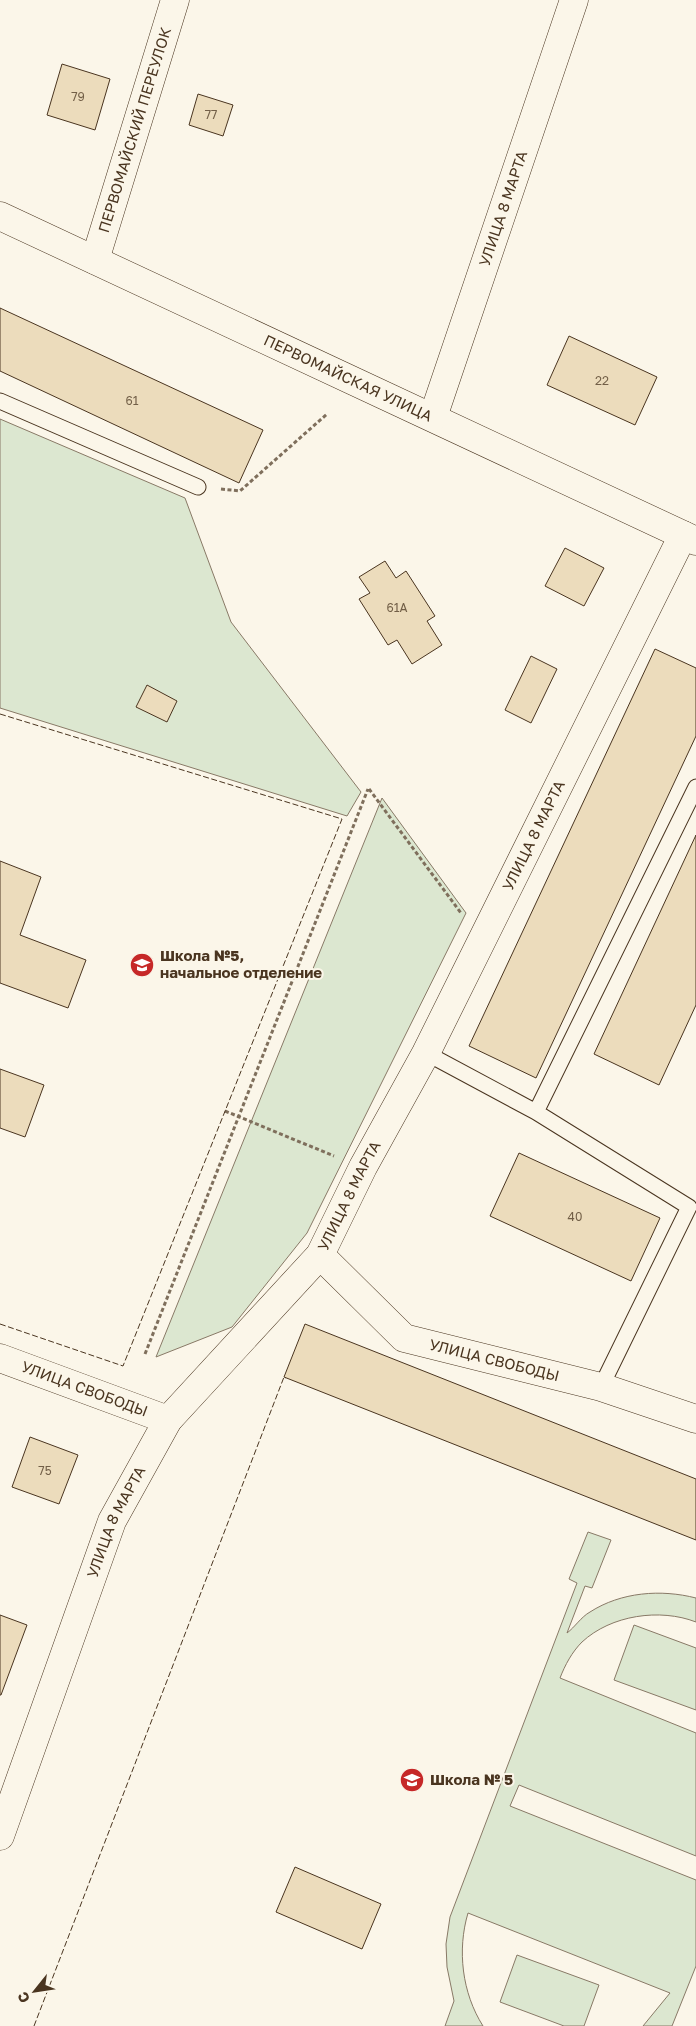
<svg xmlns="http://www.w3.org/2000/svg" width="696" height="2026" viewBox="0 0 696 2026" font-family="'Golos Text',sans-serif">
  <rect width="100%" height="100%" fill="#fbf6e9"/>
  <path fill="#dce7d0" stroke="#887966" d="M0,419L185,498L231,622L361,792L347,816L0,708Z
    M382,798L466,913L307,1233L232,1327L156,1357Z
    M588,1532L611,1540L592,1588L585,1586L567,1633C575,1627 581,1617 590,1612C621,1592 661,1589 696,1598V1622C660,1608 611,1615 582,1642C572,1652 565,1665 560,1678L696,1733V1856L519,1785L510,1806L696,1880V1966L672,2026H643L670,1993L468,1913C457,1950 462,1993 483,2026H445L454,2001L447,1967L446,1944L450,1917L577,1583L569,1579Z
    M634,1625L696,1648V1710L614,1680Z
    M517,1955L599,1985L584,2026H564L500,2002Z"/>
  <path fill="#ecdcbc" stroke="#4a3520" d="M62,64L110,79L95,130L47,115Z
    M198,94L233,105L223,136L189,125Z
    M0,308L263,430L239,483L0,371Z
    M569,336L657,377L635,425L547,385Z
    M565,548L604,568L584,606L545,586Z
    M385,561L396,578L406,571L435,616L427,621L442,645L412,664L397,640L388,645L359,599L370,593L359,577Z
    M655,649L696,668V736L536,1078L469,1046Z
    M531,656L557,669L531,723L505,710Z
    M147,685L177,701L167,722L136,707Z
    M696,835V1005L659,1085L594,1054Z
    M0,861L41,877L20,935L86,960L68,1008L0,983Z
    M0,1069L44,1085L25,1137L0,1128Z
    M519,1153L660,1218L631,1281L490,1216Z
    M305,1324L696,1479V1540L284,1377Z
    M30,1437L78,1455L59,1504L12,1487Z
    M0,1615L27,1625L1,1695H0Z
    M295,1867L381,1904L362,1949L276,1912Z"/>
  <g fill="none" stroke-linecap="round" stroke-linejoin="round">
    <g stroke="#4a3520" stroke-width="17">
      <path id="service" d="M0,401L198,487
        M426,1053L536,1112L689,1207L601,1387
        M536,1112L696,787"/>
    </g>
    <g stroke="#4a3520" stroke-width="29">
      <g id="minor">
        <path id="s1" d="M0,216L696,541"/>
        <path id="s2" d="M95,260L175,0"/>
        <path id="s3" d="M433,417L574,0"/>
        <path id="s4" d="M320,1255L404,1338L601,1387L696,1419"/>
        <path id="s5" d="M0,1358L168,1420"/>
        <path id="s6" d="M0,1836L112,1521L168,1420L320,1255L363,1167L426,1053L683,535"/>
      </g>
    </g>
    <path stroke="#7f6f5c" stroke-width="3" stroke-dasharray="4 2.5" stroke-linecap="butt" d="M221,489L240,491L327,414
      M369,789L461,913
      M225,1111L334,1156
      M145,1354L368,789"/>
    <use href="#service" stroke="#fbf6e9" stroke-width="15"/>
    <use href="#minor" stroke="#fbf6e9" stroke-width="28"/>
    <path stroke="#4a3520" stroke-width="1" stroke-dasharray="6 2.5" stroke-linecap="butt" d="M0,714L342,819L123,1366L0,1324
      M34,2026L284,1377L286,1378"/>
  </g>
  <defs>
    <g id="school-disc" transform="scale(1.25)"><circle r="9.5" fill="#c62828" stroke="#fbf6e9"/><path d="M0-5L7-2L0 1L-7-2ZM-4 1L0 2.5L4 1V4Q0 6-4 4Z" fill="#fff"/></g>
  </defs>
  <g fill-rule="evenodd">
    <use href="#school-disc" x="142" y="965"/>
    <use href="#school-disc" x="412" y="1780"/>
  </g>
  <g text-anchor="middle" stroke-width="4" stroke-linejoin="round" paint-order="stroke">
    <g font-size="12" fill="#725f47">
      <text x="78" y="101">79</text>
      <text x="211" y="119">77</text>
      <text x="602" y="385">22</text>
      <text x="132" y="405">61</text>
      <text x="397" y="612">61А</text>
      <text x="575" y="1221">40</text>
      <text x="45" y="1475">75</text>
    </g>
    <g font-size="15" fill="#4a3520" stroke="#fbf6e9">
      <text dy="5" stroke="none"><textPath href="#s2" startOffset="136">ПЕРВОМАЙСКИЙ ПЕРЕУЛОК</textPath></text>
      <text dy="5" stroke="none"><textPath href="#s3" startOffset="220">УЛИЦА 8 МАРТА</textPath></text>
      <text dy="5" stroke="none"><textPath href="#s1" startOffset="384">ПЕРВОМАЙСКАЯ УЛИЦА</textPath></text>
      <text dy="5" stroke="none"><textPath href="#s6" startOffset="1145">УЛИЦА 8 МАРТА</textPath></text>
      <text dy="5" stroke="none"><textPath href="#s6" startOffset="740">УЛИЦА 8 МАРТА</textPath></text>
      <text dy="5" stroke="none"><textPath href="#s4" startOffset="211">УЛИЦА СВОБОДЫ</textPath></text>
      <text dy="5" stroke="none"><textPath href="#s5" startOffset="90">УЛИЦА СВОБОДЫ</textPath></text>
      <text dy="5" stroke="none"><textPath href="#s6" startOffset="335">УЛИЦА 8 МАРТА</textPath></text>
    </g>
    <g font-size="15" font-weight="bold" fill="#4a3520" stroke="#fbf6e9" text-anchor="start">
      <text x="160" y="961">Школа №5,<tspan x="160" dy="17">начальное отделение</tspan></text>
      <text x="430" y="1785">Школа № 5</text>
    </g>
  </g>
  <g transform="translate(35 1991) rotate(240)" stroke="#fbf6e9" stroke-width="4" paint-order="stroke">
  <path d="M0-4L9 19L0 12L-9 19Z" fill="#4a3520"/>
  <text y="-8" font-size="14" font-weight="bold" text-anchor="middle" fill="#4a3520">С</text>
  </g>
</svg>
